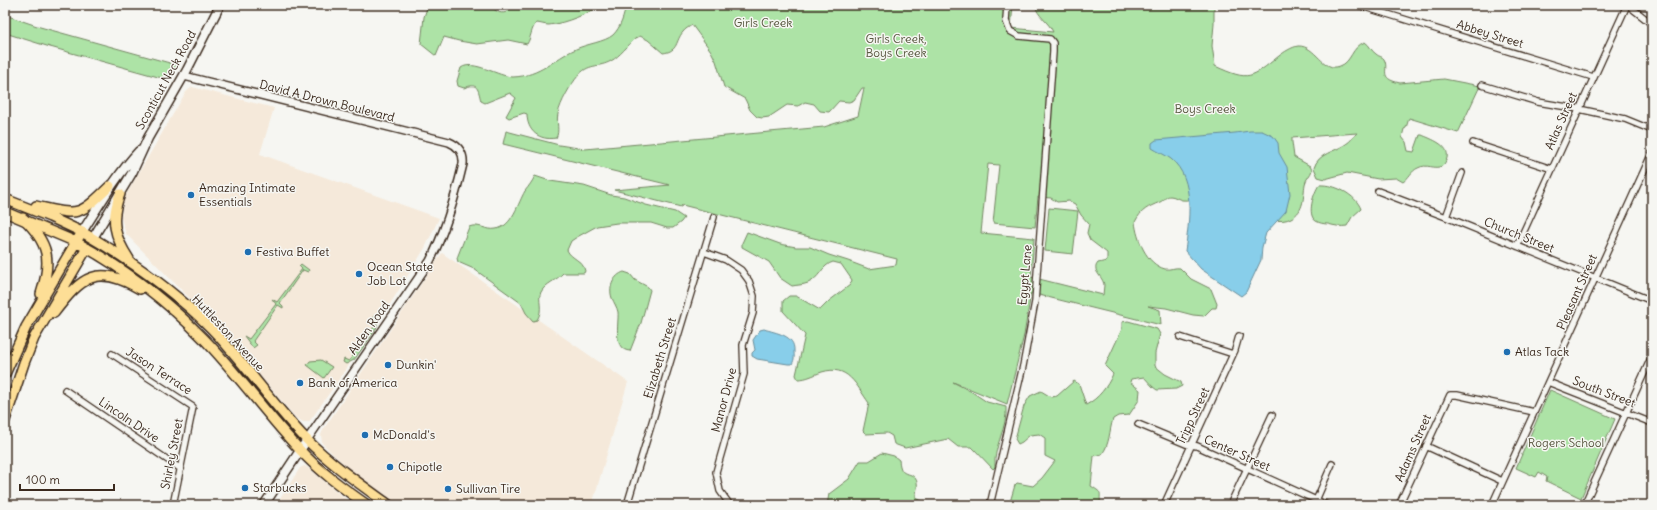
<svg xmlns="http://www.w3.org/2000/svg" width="1657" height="510" viewBox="0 0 1657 510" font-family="Delius,sans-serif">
  <rect width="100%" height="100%" fill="#f6f6f2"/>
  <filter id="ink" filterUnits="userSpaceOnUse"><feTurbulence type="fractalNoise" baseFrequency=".025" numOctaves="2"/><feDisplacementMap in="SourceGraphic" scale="8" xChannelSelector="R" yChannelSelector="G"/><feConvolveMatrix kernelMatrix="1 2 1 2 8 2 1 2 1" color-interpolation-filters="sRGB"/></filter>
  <g filter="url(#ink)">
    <path fill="#f5e9da" d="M192,87L274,108L260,154L439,218L425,248L375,328L309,422H303L295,417L224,333L126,234L121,218L123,200L186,92Z
      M442,253L628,382L592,505H398L355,474L334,455L322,443L321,435L323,430Z
      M304,466L307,467L353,505H276L300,468Z"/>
    <path fill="#ade3a6" stroke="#748662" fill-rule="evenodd" d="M428,5C436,5 484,3 488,5C495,9 498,15 507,12L512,5H602C587,14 566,23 549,25C544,25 540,23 536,23C531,29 531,38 527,44L508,40L477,44L459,41L444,37L436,56L421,44L424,17Z
      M626,5H1013L1011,28L1053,32C1049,22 1037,16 1035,5H1214V24L1212,46L1215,66C1250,82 1251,78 1279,56C1284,52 1292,47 1298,46C1316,45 1323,73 1340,66C1352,62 1351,47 1365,42C1370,45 1371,51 1376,54C1379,57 1382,56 1384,59C1390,70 1377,78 1400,83L1444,79L1480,86L1458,133L1409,118L1406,128L1404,129L1402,137L1406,142L1408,151L1414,152L1420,135H1422C1431,139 1450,145 1447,158C1446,161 1444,165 1442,166C1434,170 1427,163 1418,168C1411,171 1409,178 1403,182L1396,178L1378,179L1347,173L1325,179L1318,177L1314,168C1318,153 1335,152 1346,144C1350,142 1354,136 1357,133L1292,138V142L1294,157L1310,166L1312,170C1311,175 1306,178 1305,184C1303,196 1305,211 1291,218C1273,229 1221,202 1200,199C1194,198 1188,201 1182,200C1178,199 1174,196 1170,196C1166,196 1163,201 1160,202C1148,207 1141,210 1135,222C1137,239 1146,264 1165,269C1170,270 1175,267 1180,268L1191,279L1211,289L1217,304L1216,308H1212L1204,316L1193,315L1166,308L1148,306L1160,310L1161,325L1031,293L1024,335L1007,404L953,382L972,392L987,402L1006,407C1008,427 993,447 995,467L993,469L974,449L972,447H958L948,439L905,448L894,444L892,436L887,433L866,434L863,431L869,403C856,385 848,364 822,372C813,375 807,379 798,379L796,375L805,335L783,311V301L789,296H796L820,310L829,301L850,285L852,280L841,264L833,262C822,265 819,279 808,283C803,285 797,285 792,286L780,278L769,262L742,247V243L747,232L780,244L796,247H810L829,255L848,261L869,269L896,265L897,259L682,205L681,207L614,190L670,185L503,144L506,131L559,145L585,149L824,127L858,116L864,88H862L854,100L849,102L839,101L829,112L820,111L814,104L805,102L798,106L787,105L769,117L762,118L757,117L750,110L745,99L724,87L716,61L711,51L692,25C689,27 685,29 683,32C675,41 679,51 663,53L648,40L640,36L636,38C628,45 620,56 611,61C599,68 588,63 578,76C571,84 560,103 558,114C556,122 560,131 556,138C539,141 527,131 527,114L524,113L509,118L506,116L516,98L510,93L485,103L481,101C478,89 478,82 464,88L458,86L457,81L461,68C473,59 499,77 513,77C541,76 553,59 576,49C586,44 605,42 613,35C621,27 624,16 626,5ZM988,164L999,165L993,223L1035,227L1038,197L1051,198L1057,202L1069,201L1075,204L1081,215L1089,224L1087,233L1090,240L1107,253V261L1098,263C1091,271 1103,276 1104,285C1104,288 1103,292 1103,295L1031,277L1034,238L981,233Z
      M5,15L40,27L177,65L169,80L50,47L5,33Z
      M535,176L550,181L584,186L611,195L624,197L646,205L675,212L684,218L681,222L673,228H667L651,223H617L597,226L577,237L571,241L567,250C571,259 583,260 585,271L584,273H563C556,281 546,283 541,292C537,300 544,309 537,320L533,321L526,313L521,303L474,269L458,262L457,258L469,227C478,223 487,231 496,229C512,227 518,203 525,191C529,186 532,182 535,176Z
      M1319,185C1335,184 1356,195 1361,209L1352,217L1347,226C1341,227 1335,226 1328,224C1324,224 1319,223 1316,221C1306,215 1314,192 1319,185Z
      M1049,208L1078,211L1073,254L1045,251Z
      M301,264L309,270L308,272L303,270L280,303L283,306V308L278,305L253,341L257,345L253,348L244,336L249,339L276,304L272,299L277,302L302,269L299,266Z
      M624,272L630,274L635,280L648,287L650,290L641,323L630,351C612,350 619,324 618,312C617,307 614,303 612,298C608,287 614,275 624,272Z
      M374,316L376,317L377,324L376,329L354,360L346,364L343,362L344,359L349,361L376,324L372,320Z
      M1128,321L1157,329L1160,334L1155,353V366L1165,374L1181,382L1182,386L1176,389L1157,390L1153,387L1144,377L1131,379L1130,382L1140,390L1139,400L1129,415L1118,416L1113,419C1109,431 1110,444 1102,454L1094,456L1091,486C1105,495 1098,491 1101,505H1008L1010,502L1015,485L1017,483L1033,486L1042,478L1055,461L1045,456V438L1039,434L1030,435L1022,442L1018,444L1015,439L1024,406L1030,396L1041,391L1051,397L1057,396L1074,381L1079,384L1086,405C1099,398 1107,387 1113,374L1105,366L1122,329V322Z
      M321,360L332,367L324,378L307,365L310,361Z
      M1550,390L1615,419L1581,498L1546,481L1547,477L1539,472L1536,477L1516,468Z
      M882,453L894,456L899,460C901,479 908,470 915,478C920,484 915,492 916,498L930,505H827L829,494L849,479L860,461H869Z"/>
    <path fill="#88ceea" stroke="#698c98" d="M1250,131H1262L1273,136L1278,143L1279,153L1287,167L1290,194L1286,211L1266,233L1262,247L1261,260L1246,292L1241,296L1201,269L1185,251C1189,223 1196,179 1171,159C1166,155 1158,152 1152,148V143L1156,140L1235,133Z
      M764,329C776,333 795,335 794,351C794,356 795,359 792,364H788L757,359L752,356V353L755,350L753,340L760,330Z"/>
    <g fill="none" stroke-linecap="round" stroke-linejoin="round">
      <g stroke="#3b2a1e" stroke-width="8">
        <path id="minor" d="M1358,5L1593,77
          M1628,5L1652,24
          M1482,85L1538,102L1579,109L1625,119L1652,130
          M1473,143L1552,169
          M1378,191L1446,217L1652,301
          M1446,217L1462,173
          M1517,246L1627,5
          M704,252L726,260L741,270L749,281L754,296L753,313L743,345L744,374L716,472L720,491L730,505
          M1180,337L1233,354
          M112,354L193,407L173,505
          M1548,382L1652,423
          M65,390L181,469
          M1138,424L1186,444L1197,446L1327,505
          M1426,446L1502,481
          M627,505L714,217
          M990,505L1023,366L1035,302L1053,52V43L1050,39L1019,36L1010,31L1006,21L1007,5
          M1164,505L1235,350L1239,336
          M1230,505L1272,415
          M1314,505L1332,464
          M1399,505L1450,395H1457L1534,412
          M1492,505L1652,153
          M1584,505L1652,356"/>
      </g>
      <g stroke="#3b2a1e" stroke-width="10">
        <path id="tertiary" d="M184,76L449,142C459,146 464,154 463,164C455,198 446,230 430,261L307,440"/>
      </g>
      <g stroke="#3b2a1e" stroke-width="11">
        <path id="secondary" d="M82,232C100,204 116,176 139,151
          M93,238L132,173L148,138L187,70L220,5
          M264,505L307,440"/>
      </g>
      <g stroke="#3b2a1e" stroke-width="12">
        <path id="primary" d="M5,199L50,217L82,232L76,242L5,212
          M36,206C79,215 77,218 110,186"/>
      </g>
      <g stroke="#3b2a1e" stroke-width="12">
        <path id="trunk" d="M120,194C110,220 114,236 129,259
          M23,218C49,243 52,260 41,294
          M82,232C129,259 173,290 211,328C245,363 272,404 306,439C331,464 360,484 389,505
          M54,313C82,276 97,264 140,289
          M5,374L26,327L76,242C124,268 166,300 204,339C238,374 266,414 299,449C319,471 343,488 367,505
          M5,420L24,363L34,338L87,248"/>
      </g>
      <use href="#minor" stroke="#f6f6f2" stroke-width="5.5"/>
      <use href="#tertiary" stroke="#f6f6f2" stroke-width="7"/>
      <use href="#secondary" stroke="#f6f6f2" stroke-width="8"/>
      <use href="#primary" stroke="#fdde96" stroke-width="9"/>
      <use href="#trunk" stroke="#fdde96" stroke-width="9"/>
    </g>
  </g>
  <g fill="#1f6fb2" stroke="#f6f6f2" stroke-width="1.5">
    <circle cx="191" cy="195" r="4"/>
    <circle cx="248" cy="252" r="4"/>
    <circle cx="359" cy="274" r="4"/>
    <circle cx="1507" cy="352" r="4"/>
    <circle cx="388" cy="365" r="4"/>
    <circle cx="300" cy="383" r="4"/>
    <circle cx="365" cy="435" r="4"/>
    <circle cx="390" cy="467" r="4"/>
    <circle cx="245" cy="488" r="4"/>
    <circle cx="448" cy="489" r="4"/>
  </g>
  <g text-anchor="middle" stroke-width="3" stroke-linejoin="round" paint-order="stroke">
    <g font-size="12" fill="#585840" stroke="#f6f6f2">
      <text x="763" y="27">Girls Creek</text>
      <text x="896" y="43">Girls Creek,<tspan x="896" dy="14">Boys Creek</tspan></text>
      <text x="1205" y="113">Boys Creek</text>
      <text x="1566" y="447">Rogers School</text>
    </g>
    <g font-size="12" fill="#3b2a1e" stroke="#f6f6f2">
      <text transform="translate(1490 34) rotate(17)" y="4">Abbey Street</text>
      <text transform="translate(166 80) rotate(-61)" y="4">Sconticut Neck Road</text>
      <text transform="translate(327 101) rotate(14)" y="4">David A Drown Boulevard</text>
      <text transform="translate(1561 121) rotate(-66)" y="4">Atlas Street</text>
      <text transform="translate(1519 235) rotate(22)" y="4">Church Street</text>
      <text transform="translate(1025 275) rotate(-85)" y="4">Egypt Lane</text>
      <text transform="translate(1577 292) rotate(-66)" y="4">Pleasant Street</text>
      <text transform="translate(369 328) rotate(-55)" y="4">Alden Road</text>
      <text transform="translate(228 333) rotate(47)" y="4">Huttleston Avenue</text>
      <text transform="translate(660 358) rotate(-73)" y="4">Elizabeth Street</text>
      <text transform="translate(159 371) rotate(33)" y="4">Jason Terrace</text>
      <text transform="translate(1604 392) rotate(21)" y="4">South Street</text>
      <text transform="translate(724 400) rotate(-75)" y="4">Manor Drive</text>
      <text transform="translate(1193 416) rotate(-65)" y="4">Tripp Street</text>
      <text transform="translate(129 420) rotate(34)" y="4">Lincoln Drive</text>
      <text transform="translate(1413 448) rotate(-66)" y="4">Adams Street</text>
      <text transform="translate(1237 453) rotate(24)" y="4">Center Street</text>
      <text transform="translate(172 454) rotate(-79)" y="4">Shirley Street</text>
    </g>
    <g font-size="12" fill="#3b2a1e" stroke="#f6f6f2" text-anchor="start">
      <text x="199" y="192">Amazing Intimate<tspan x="199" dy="14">Essentials</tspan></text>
      <text x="256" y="256">Festiva Buffet</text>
      <text x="367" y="271">Ocean State<tspan x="367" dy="14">Job Lot</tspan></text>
      <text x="1515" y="356">Atlas Tack</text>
      <text x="396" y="369">Dunkin'</text>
      <text x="308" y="387">Bank of America</text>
      <text x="373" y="439">McDonald's</text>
      <text x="398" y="471">Chipotle</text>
      <text x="253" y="492">Starbucks</text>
      <text x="456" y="493">Sullivan Tire</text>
    </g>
  </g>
  <rect width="1657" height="510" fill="none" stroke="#f6f6f2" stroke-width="20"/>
  <rect x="10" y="10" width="1637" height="490" fill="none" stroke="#3b2a1e" stroke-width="1.5" filter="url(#ink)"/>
  <path d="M20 484v6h94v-6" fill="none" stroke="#3b2a1e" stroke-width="2"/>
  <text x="26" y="484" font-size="12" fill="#3b2a1e" stroke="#f6f6f2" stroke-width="3" paint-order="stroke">100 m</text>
</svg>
